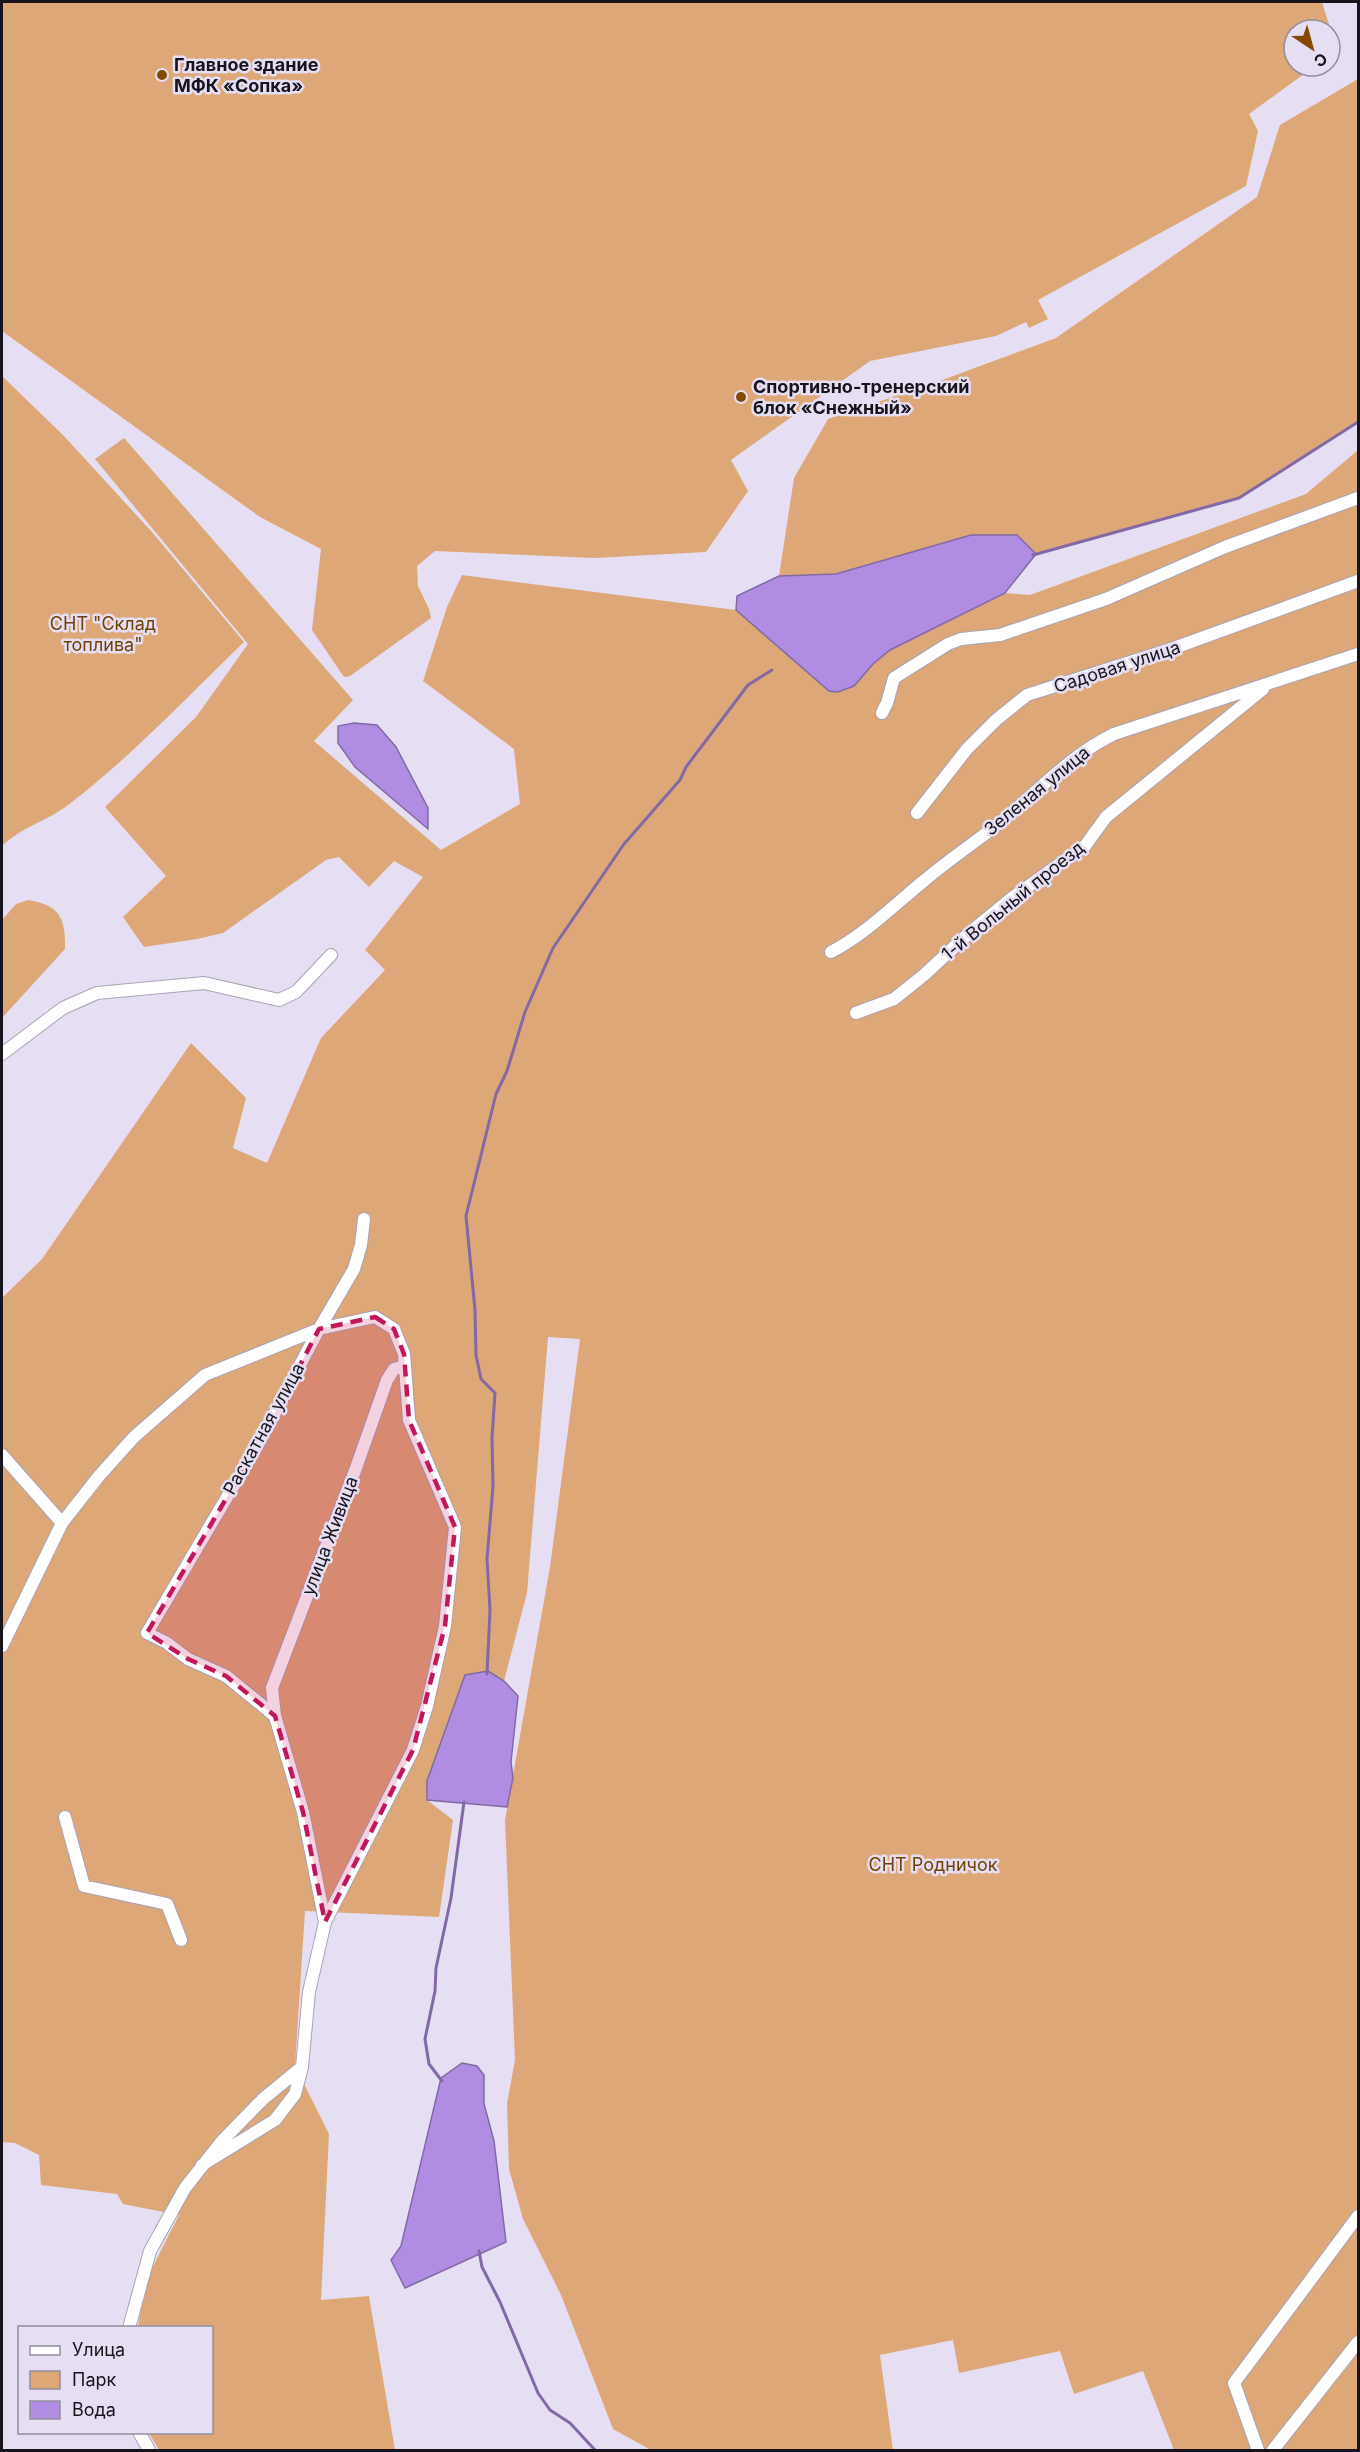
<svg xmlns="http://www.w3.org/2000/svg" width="1360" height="2452" viewBox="0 0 1360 2452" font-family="Inter,sans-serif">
  <rect width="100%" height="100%" fill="#e6dff3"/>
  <path fill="#dda777" d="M2,2H1322L1337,50L1330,55V30H1294V66H1315L1249,114L1258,131L1246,186L1038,300L1048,319L1029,328L1026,322L996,336L870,361L731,460L748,491L706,552L594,558L435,551L417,566L418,586L429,609L431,618L350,676L344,677L312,630L321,549L260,517L2,331Z
    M1358,79V422L1239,498L1036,554L1017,535H971L836,574L779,576L794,478L828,419L945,379L1056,338L1257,197L1280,125Z
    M2,376L63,435L152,532L244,642C188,696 129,759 68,805C47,821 20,828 2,846Z
    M124,438L353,700L314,741L441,850L520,804L514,749L423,681L447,607L462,575L736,610L829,690L839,692L854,686L873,664L890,650L1005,593L1030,595L1306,494L1358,450V2450H1174L1143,2371L1074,2394L1060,2351L959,2373L953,2340L880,2355L893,2450H651L613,2429L561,2295L523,2219L509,2169L507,2104L515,2060L505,1820L550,1567L580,1339L548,1337L527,1593L504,1681L488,1671L427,1781V1800L453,1820L439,1917L305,1911L295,2066L329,2134L321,2300L369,2296L395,2450H159L149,2433L212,2432V2328L138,2327L145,2282L179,2215L123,2204L117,2194L41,2185L39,2155L15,2143L2,2142V1298L42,1259L191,1043L246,1098L233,1148L267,1163L321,1038L385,970L365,950L423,877L394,861L369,887L339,857L326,860L223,933L197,939L144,947L123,917L166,876L105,807L196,717L248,644L95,459Z
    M28,900C60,905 66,919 65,949L2,1018V920L16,904Z"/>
  <path fill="#b08de2" stroke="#8269a6" stroke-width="1.5" d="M971,535H1017L1036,554L1005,593L890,650L873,664L854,686L838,692L829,691L736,610L737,596L779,576L836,574Z
    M354,723L377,725L396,747L428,808V829L355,767L338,743V726Z
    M488,1671L504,1681L518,1696L511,1762L513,1778L507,1807L427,1800V1781L465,1675Z
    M462,2063L477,2066L484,2075V2104L494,2141L506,2242L405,2288L391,2260L401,2246L441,2078Z"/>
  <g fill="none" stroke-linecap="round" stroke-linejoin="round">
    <path stroke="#8269a6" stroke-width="3" d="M1033,555L1239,498L1358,422
      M487,1674L490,1610L487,1559L493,1486L492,1438L495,1393L481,1379L476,1355L475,1310L466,1216L496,1094L507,1071L525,1012L553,948L624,844L680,780L686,767L748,685L772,670
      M442,2081L429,2064L425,2039L435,1991L436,1968L451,1898L464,1802
      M479,2251L482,2267L500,2302L538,2393L550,2410L570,2423L595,2450"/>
    <g stroke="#a9a3b5" stroke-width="14">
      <path id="minor" d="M882,713L887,703L894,678L948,644L961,639L1000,635L1106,599L1225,547L1358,498
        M917,813L967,749L996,720L1027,695L1174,648L1358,581
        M831,952C867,933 894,905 925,880C952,857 982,838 1009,815C1042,787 1073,754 1114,734L1358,654
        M856,1013L894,999L924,975L967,935L1012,898L1085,846L1106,817L1263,689
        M2,1054L63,1008L97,993L204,983L279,1000L296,992L331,955
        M2,1455L62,1523
        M2,1646L62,1523L99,1476L134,1437L205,1375L319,1329L375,1317L394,1329L404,1354L409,1420L455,1527L445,1626L427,1706L413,1750L325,1922
        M275,1716L272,1688L356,1468L387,1380L394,1369L405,1366
        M65,1817L84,1886L167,1904L181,1940
        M202,2165L275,2120L295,2094L302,2067L309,1992L325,1922L303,1812L275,1716L226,1676L188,1659L167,1643L147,1633L260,1441L319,1329L354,1269L361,1245L364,1219
        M129,2328L150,2251L185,2188L222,2141L263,2099L302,2067
        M139,2432L149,2450
        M1258,2450L1234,2383L1358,2216
        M1273,2450L1358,2342"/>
    </g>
    <use href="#minor" stroke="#fff" stroke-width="12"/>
  </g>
  <path fill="#c2185b" fill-opacity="0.2" stroke="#c2185b" stroke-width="4.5" stroke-dasharray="12 8" stroke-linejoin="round" d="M375,1317L394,1329L404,1354L409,1420L455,1527L445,1626L413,1750L325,1922L303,1812L275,1716L226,1676L188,1659L147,1633L260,1441L319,1329Z"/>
  <g fill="#844a00" stroke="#e6dff3" stroke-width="2">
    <circle cx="162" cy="75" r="6"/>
    <circle cx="741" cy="397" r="6"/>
  </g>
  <g text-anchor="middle" stroke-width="5" stroke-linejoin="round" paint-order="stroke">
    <g font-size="18" font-weight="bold" fill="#17141b" stroke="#e6dff3" text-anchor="start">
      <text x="174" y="71">Главное здание<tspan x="174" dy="21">МФК «Сопка»</tspan></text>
      <text x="753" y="393">Спортивно-тренерский<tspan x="753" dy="21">блок «Снежный»</tspan></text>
    </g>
    <g font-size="18" fill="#6f3f03" stroke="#e6dff3">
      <text x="103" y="630">СНТ "Склад<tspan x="103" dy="21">топлива"</tspan></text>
      <text x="933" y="1871">СНТ Родничок</text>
    </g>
    <g font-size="18" fill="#17141b" stroke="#e6dff3">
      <text transform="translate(1117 667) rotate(-18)" y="6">Садовая улица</text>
      <text transform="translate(1037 791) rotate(-39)" y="6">Зеленая улица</text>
      <text transform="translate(1013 901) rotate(-39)" y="6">1-й Вольный проезд</text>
      <text transform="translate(264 1429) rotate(-61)" y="6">Раскатная улица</text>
      <text transform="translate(330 1536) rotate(-69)" y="6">улица Живица</text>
    </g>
  </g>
  <rect width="1360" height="2452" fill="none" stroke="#17141b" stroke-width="6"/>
  <rect x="18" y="2326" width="195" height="108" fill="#e6dff3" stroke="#938e9d" stroke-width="1.5"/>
  <rect x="30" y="2346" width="30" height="9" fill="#ffffff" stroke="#938e9d" stroke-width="1.5"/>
  <text x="72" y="2356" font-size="18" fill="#17141b">Улица</text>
  <rect x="30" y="2371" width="30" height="18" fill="#dda777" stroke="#938e9d" stroke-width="1.5"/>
  <text x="72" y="2386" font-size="18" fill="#17141b">Парк</text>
  <rect x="30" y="2401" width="30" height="18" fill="#b08de2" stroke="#938e9d" stroke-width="1.5"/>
  <text x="72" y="2416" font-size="18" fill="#17141b">Вода</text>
  <g transform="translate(1312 48) rotate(144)"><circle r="28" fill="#e6dff3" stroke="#938e9d" stroke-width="1.5"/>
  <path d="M0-4.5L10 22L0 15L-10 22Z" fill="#844a00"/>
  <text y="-9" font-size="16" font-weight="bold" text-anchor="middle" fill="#17141b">С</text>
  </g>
</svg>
